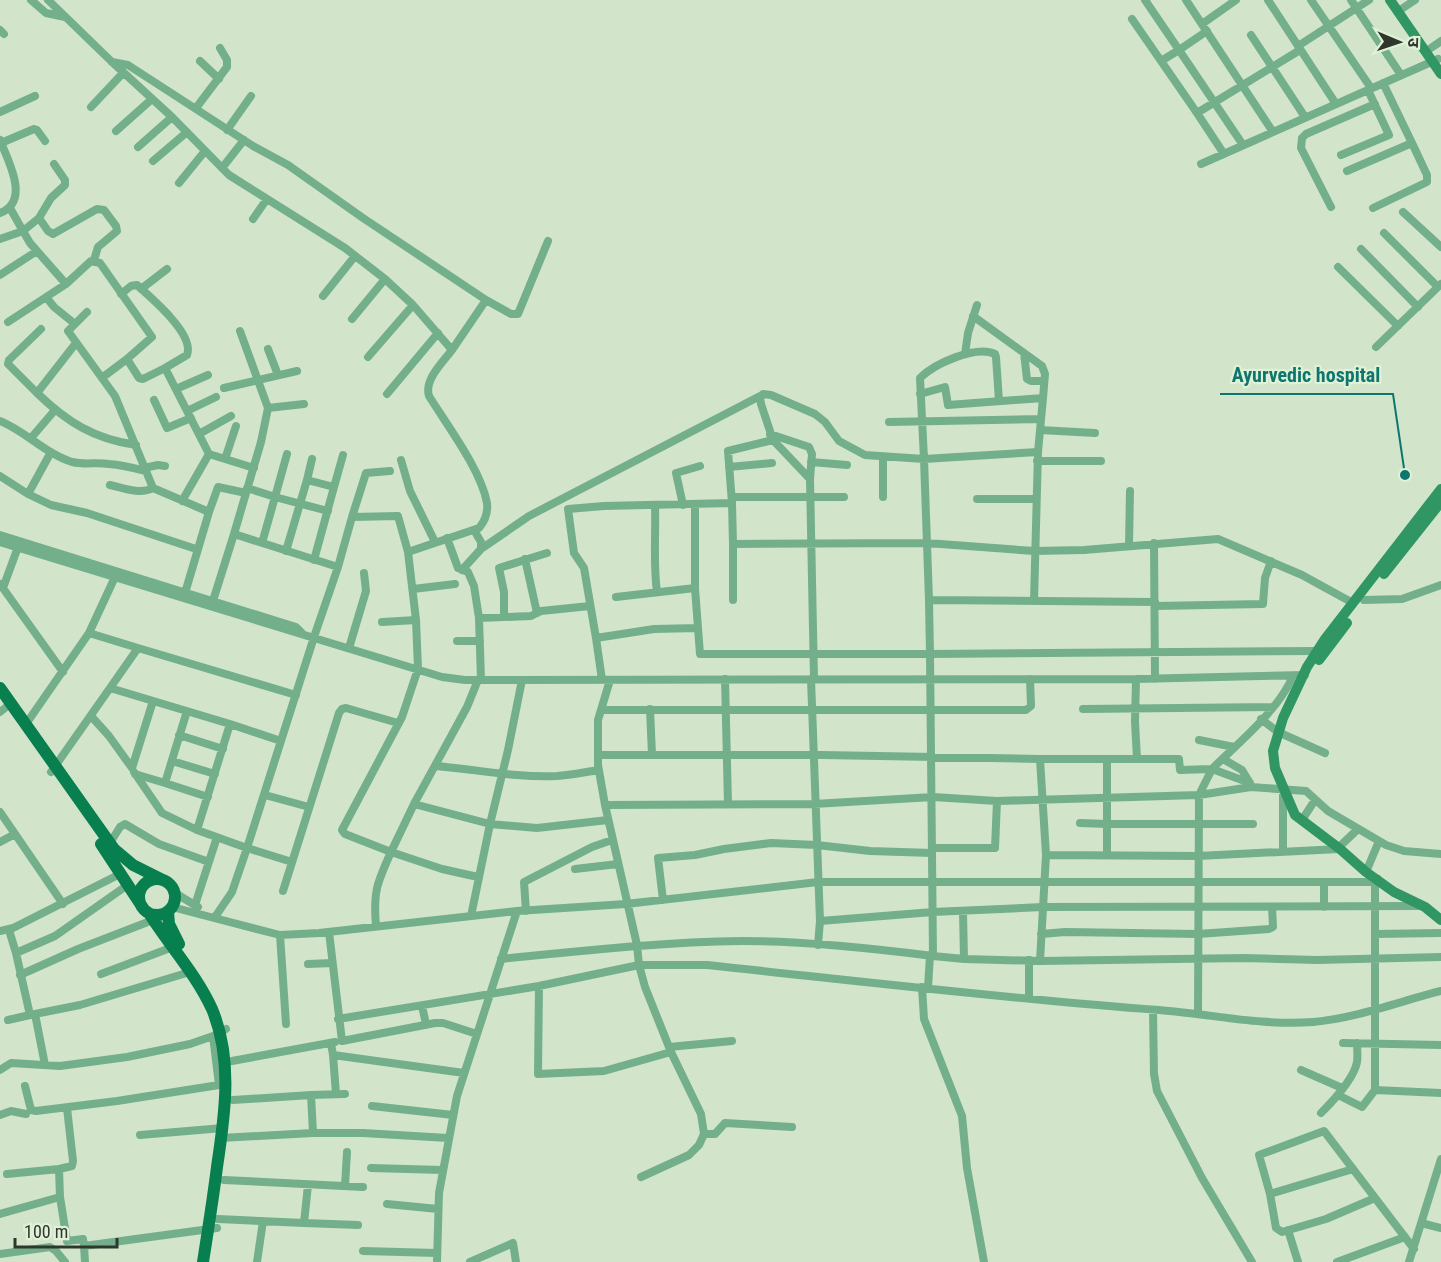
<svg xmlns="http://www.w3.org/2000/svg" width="1441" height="1262" viewBox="0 0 1441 1262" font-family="'Roboto Condensed','Noto Sans Devanagari',sans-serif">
  <rect width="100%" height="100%" fill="#d2e5ca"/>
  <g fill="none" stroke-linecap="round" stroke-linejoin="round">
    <path stroke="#74af8c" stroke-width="8" d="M31,0L46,13L65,17
      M48,0L111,61L172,117L229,175L345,248L385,279L413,305L452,350C442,363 424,380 429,396C447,425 481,470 487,503C488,512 485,521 479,528L408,552L416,620L418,669L402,717L342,830L345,834L391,852C377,883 373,892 376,926
      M1145,0L1179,50L1161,61
      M1186,0L1273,132
      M1268,0L1336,104
      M1311,0L1371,88
      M1351,0L1401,75
      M1403,8L1415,0
      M1132,19L1197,113
      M1202,24L1236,0
      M0,30L4,34
      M1207,31L1179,50L1243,145
      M1251,35L1305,117
      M1298,46L1369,0
      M1431,48L1441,41
      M200,61L219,79
      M112,62L128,65L253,146L288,165L363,218L486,300L452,350
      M91,107L123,73
      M196,108L227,67V60L220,48
      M0,112L35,96
      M227,130L251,96
      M116,131L152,99
      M0,140C8,161 31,201 0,213
      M1,143L34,129L37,130L45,141
      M138,147L172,117
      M1224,154L1197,113L1300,50
      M1341,155L1389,135L1368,90
      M153,161L187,132
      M1201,164L1438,59
      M222,168L244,140
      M1347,171L1412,143L1383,83
      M179,183L205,151
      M1331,207L1301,148L1302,138L1306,134L1375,104
      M10,208L23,231L39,218L51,198L65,185V180L54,164
      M1373,208L1427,182V175L1412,143
      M1403,212L1441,247
      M39,218L48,231L53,234L97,209L104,210L116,226L117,231L98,247L94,260
      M253,219L267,199
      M1384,233L1438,287
      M0,239L23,231L30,243L66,284L91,261L100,263L152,337L127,359L103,377
      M1361,249L1418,307
      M1338,267L1398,326
      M0,275L37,251
      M141,289L167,269
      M121,294L131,286L137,285C151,298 195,334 187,355L165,368L209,454
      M323,296L355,256
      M46,297L54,307L75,324
      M486,300L511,314H518L548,241
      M87,312L68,331L115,396L153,488L209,512L185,593
      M973,316L1042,366L1045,374L1043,398
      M352,319L385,279
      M8,322L66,284
      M76,343L37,393C67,422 94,439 136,445
      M1376,347L1441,284
      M268,349L278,375
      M1024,353L1027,379L1031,381H1044
      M965,354L968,333L977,305
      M368,357L413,305
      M127,359L139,378L143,379L165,368
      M224,388L297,371
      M176,389L208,375
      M37,393L8,364L9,360L41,329
      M387,394L438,333
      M920,394L945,387L948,405L1043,398L1038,452L924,459L929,600
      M154,400L167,428L191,418
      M268,408L304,404
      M187,411L216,397
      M0,421C25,431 46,454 72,462C85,465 97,462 109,464C122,465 134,468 146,471
      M889,422L1041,419
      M1040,430L1095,433
      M199,434L231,416
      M770,434L809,447L812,454L810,479
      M31,438L55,410
      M773,440L761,404L760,398L763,394L771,395L815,414L825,422L839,441L865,455L924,459L920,378C934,364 975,345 995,354L996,357L999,401
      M225,459L236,426
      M401,460L410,491L435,542
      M1037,461H1101
      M811,462L847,465
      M729,467L772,463
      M144,468L158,465L165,466
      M390,471L366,473L352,517L398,516L408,552
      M0,476L28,494L51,505L87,513L196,549
      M307,480L312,459
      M110,485C123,488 140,495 153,488
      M334,487L343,455
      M247,488L275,497L287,454
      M28,494L51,452
      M732,497H844
      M883,497V458
      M977,499H1036
      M182,501L209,454L254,468
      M732,503L733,544L927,543L1034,551L1084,550L1218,539L1302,575L1353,603
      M683,505L676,473L700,466
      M695,505V588L698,628
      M655,506C656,535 653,563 657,592
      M209,512L218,487L246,493
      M234,534L261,442L268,408L240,331
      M0,535L296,627L302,633
      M447,538L458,568L468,572L474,586L479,618
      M0,542L442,677L465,680L1136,679L1305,675
      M262,543L275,497L328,511
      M1154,543L1155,679
      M1129,546L1130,491
      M481,549L529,516L762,395
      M286,551L307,480L334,487L314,560
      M525,559L537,613
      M462,570L481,549V542L474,530
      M115,577L89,633L138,648L110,688L230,724
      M0,584L63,672
      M3,588L18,547
      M413,589L455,584
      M616,597L695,588
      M733,600V544
      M1364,600L1402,599L1441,585
      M1034,601L1038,452
      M212,604L234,534L338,567
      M1155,606L1263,604L1265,578L1271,561
      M504,617V592L499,568L547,553
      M382,622L416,620
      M596,638L584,568L574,553L568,509L604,506L732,503L728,451L773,440L810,479L814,679
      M457,641H480
      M138,648L296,695
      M349,648L366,591L364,573
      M725,679L728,804
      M811,679L820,921
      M1136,679L1135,722L1137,759
      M481,680L479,618L531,616L541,611L590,606
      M522,680L508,750L490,824L537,828L608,820
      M602,680L596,638L654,629L698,628L700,654H930L929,600L1155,602
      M610,680L598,720V765L605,805L637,945L639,965H707C858,981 1009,999 1159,1010C1211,1014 1261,1026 1313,1022C1354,1019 1401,1001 1441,991
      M650,709L652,755
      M1083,709L1273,707
      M601,710H1026L1031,706L1030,679
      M0,712L5,708
      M91,716L109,736L132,768L153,701
      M1261,719L1278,732L1325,753
      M26,724L89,633
      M179,735L223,749
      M1199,740L1234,747
      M281,741L230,724L197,830L247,848L292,862
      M598,755H822L1040,759H1179L1180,770L1212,769L1199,795L1198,1013
      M1107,759V824H1253
      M1223,759L1242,770L1250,783
      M172,761L215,774
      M435,766C475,769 516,778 557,776C571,775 585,772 599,770
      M51,772L110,688
      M134,772L162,813L197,830
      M135,774L165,783L187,711
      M165,783L208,797
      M1250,783L1212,769C1239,742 1278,711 1293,676
      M265,795L309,807
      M414,804L391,852L442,869L478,877
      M605,805L814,804L933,797L997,801L1199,795L1251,787L1306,791L1328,811L1386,845L1404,851L1441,854
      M0,812L63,904
      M1302,820L1315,800
      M1080,823L1107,824V855
      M0,842L15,834
      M110,843L120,827L125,824L159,844L209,862
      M932,848H995L997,801
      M1338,848L1358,829
      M1283,852V792
      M1046,855L1198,856L1339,849
      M575,869L618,864
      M1366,872L1379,841
      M1375,882V1090L1441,1093
      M283,891L339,713L342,709L346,708L398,723
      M175,893L198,907
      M663,900L658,858L695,855L724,849L771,843L817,845L870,851L932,853
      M195,905L217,837
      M172,907L280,935L319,933L517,911
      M1324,907V882
      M526,911L524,882L592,847L612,840
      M963,912L964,959
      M471,916L490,824L414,804L467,707L478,680
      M215,917L232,892L247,848L314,637L338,567L352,517
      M9,930L16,953L55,936L129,884
      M0,931L13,928L122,873
      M329,932L342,1041L435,1023H443L477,1034
      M1041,934L1065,932L1198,934L1269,929L1273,927L1272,907
      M1375,934L1441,933
      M280,935L286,1024
      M818,945L820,921L933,912L1043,907L1419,906
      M16,953L30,1015L80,1005L190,972
      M933,956L964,959L1040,961L1046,855L1040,759
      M501,959C581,951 661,942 742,941C805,941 870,948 933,956L930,654L1318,651
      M1040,961L1244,958L1317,960L1441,957
      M308,964L332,963
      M101,974L173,947
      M20,975L78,949L153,920
      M539,986L538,1074L604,1071L671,1052
      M922,987L924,1019L962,1116L967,1168L984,1262
      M928,988L930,955
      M1029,998V960
      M422,1006L426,1024
      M1153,1010L1154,1074L1157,1091L1202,1178L1252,1262
      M35,1014L45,1065
      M338,1019L539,986L639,965L645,987L671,1052L701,1114L704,1134L699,1145L689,1155L641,1177
      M8,1020L30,1015
      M331,1043L333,1055L464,1073
      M1343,1043L1441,1045
      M669,1047L732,1041
      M333,1055L336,1094
      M232,1061L335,1042
      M0,1070L11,1063L60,1066L127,1057L190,1044L213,1036L226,1029
      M1301,1070L1342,1088
      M25,1086L31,1110L36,1111L117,1101L219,1085L213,1036
      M345,1094L311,1095L313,1133H363L448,1138
      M1338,1095L1362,1107L1375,1090
      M233,1100L311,1095
      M372,1106L453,1115
      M67,1108L73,1161L72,1166L59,1169L60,1197L67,1241L83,1239L84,1246L217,1228
      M1321,1113C1333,1101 1354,1079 1357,1062C1358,1056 1357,1049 1357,1043
      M0,1115L11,1111L26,1114
      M704,1134H715L725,1123L792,1127
      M140,1135L223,1128
      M221,1138L313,1133
      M371,1168L443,1170
      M1353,1169L1270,1194L1259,1155L1324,1131L1414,1249
      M7,1174L59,1169
      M224,1180L363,1187
      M308,1185L304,1223L358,1225
      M345,1186L347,1152
      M1270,1194L1276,1228L1282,1232L1326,1219L1375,1198
      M387,1204L438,1209
      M0,1214L60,1197
      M218,1219L304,1223
      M1421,1223L1441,1228
      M1288,1230L1298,1262
      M84,1246L85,1262
      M363,1251L437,1253
      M0,1254L50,1247L56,1251L65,1262
      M257,1262L263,1221
      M437,1262L439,1193L457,1096L517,911L626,904L818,882H1375L1378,879
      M470,1262L513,1243L516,1262
      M1337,1262L1405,1237
      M1409,1262L1441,1159"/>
    <path stroke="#2f9664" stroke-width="10" d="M1390,0L1441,74
      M1441,489L1325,639L1307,667L1283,718L1273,751L1275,768L1295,815L1340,849L1366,872L1394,892L1425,907L1441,920
      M1384,574L1441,502
      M1319,660L1347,623"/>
    <path stroke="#087f4e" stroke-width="12" d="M0,688L114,849L133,865L163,880
      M101,844L143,908
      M139 897a18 18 0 1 1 36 0a18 18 0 1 1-36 0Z
      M168,912L169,924L179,944
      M149,913C169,945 196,974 212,1009C233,1059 225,1114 217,1167C213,1199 208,1230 203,1262"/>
  </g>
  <path fill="none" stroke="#0f766e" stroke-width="2" d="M1405 475L1393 394H1220"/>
  <circle fill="#0f766e" stroke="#dff2d7" stroke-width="2" cx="1405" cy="475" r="6"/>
  <g font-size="20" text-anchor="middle" font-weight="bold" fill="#0f766e" stroke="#dff2d7" stroke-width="4.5" stroke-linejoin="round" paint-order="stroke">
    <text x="1306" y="382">Ayurvedic hospital</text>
  </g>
  <g transform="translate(1399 42) rotate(92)" stroke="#dff2d7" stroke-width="4.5" paint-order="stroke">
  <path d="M0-4.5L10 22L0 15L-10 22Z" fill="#2f362c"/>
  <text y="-9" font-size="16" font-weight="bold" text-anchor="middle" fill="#2f362c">उ</text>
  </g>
  <path d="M15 1238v9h102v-9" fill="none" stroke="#2f362c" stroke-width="3"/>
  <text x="24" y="1238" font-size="18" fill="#2f362c" stroke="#dff2d7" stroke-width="4.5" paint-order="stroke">100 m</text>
</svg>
